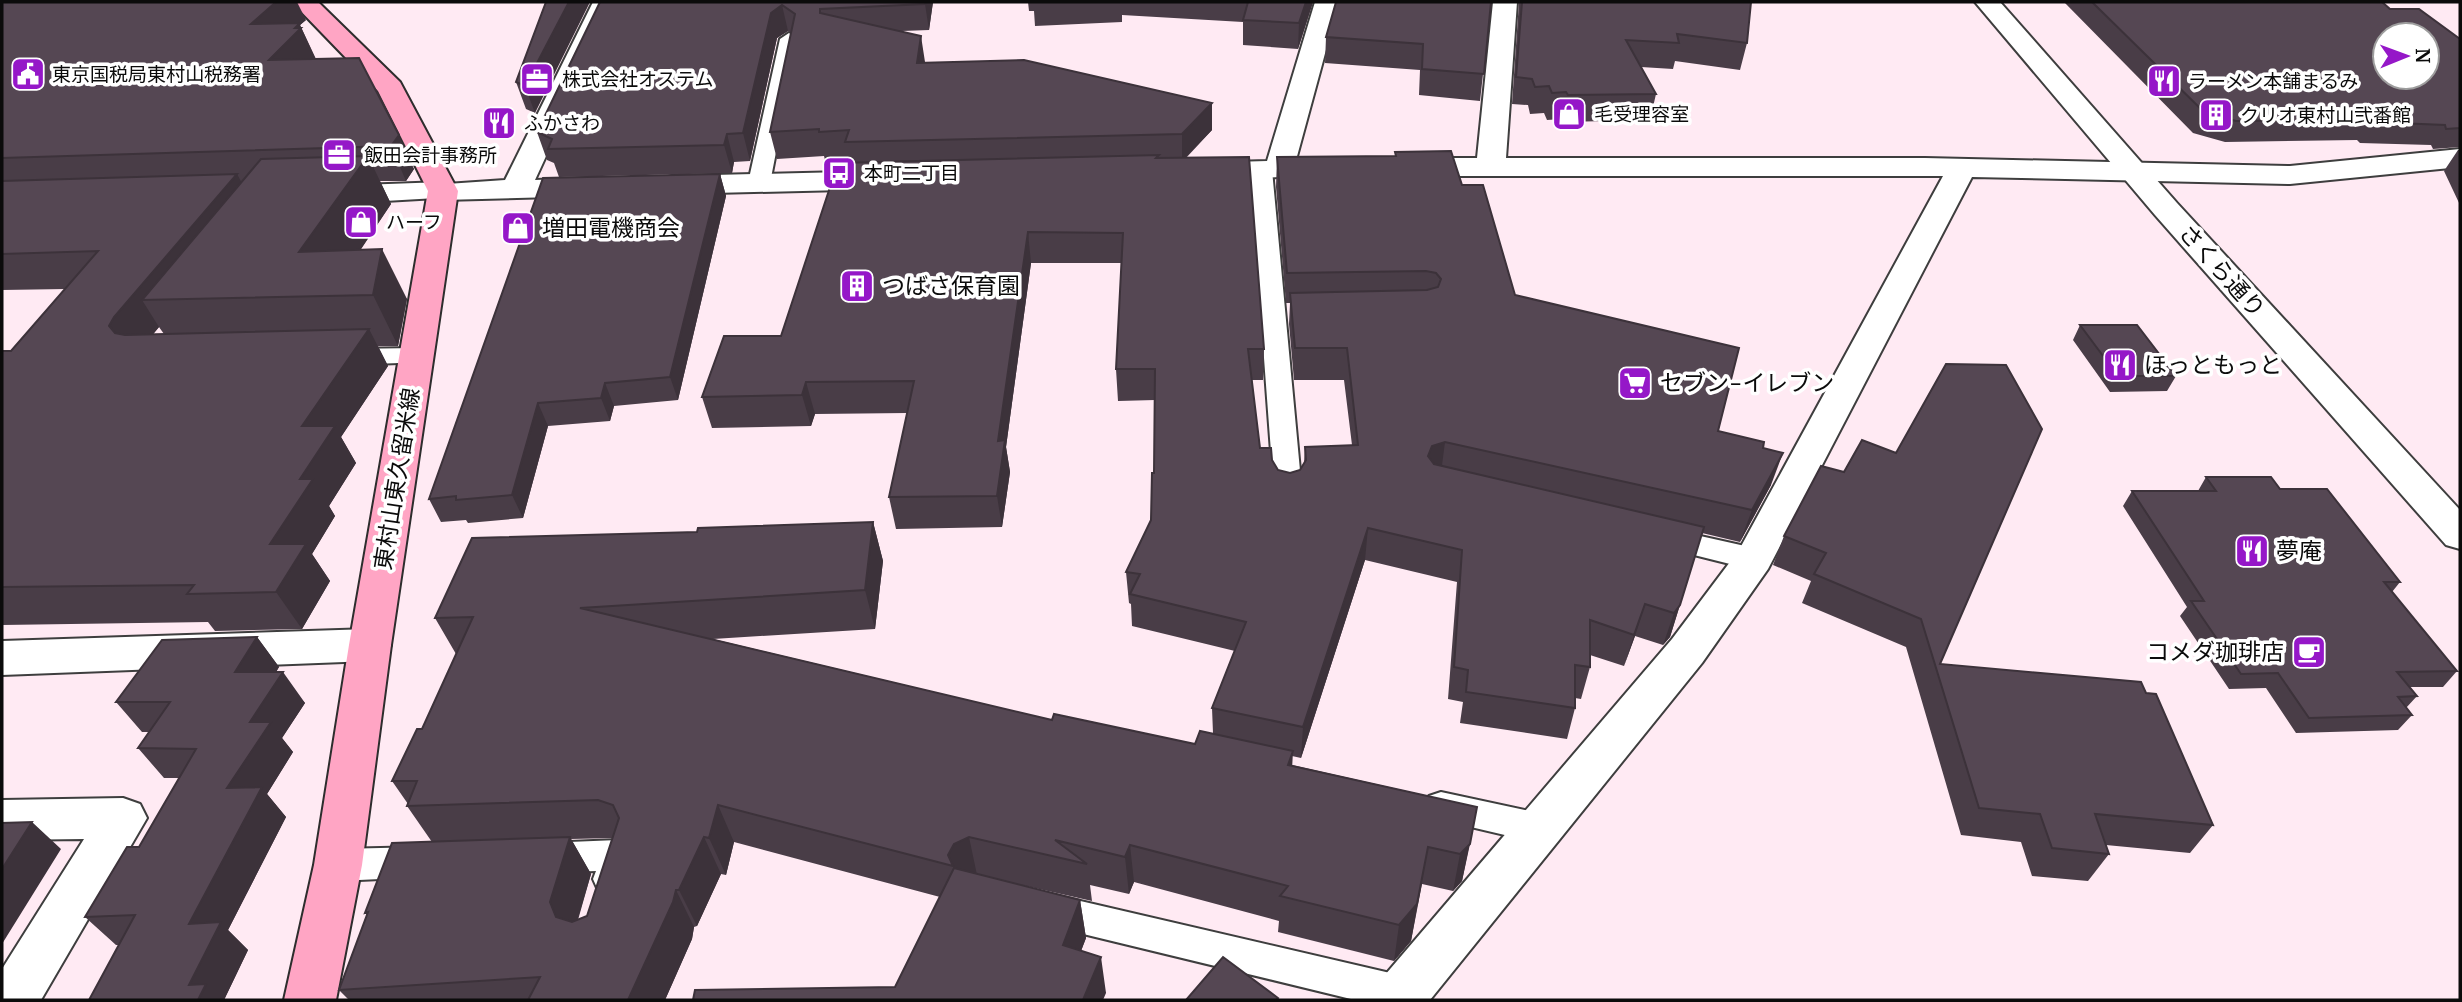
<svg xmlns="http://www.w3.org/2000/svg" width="2462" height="1002" viewBox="0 0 2462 1002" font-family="Merriweather,'Noto Sans JP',serif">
  <rect width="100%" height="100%" fill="#ffeaf3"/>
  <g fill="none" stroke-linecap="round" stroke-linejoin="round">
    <g stroke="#3e3e3e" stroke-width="4">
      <path id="service" d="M789,33L798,39L770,183L767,188H751L748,183L780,39Z
        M1261,164L1269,165L1272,170L1302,492L1298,499L1288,502L1278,499L1274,492L1250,170L1253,165Z
        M417,348L426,350L430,356L426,362L346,365L337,363L333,357L337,351L346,349Z
        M1660,527L1754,548L1764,552L1769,559L1764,566L1754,570L1650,544L1646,537L1650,530Z
        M1441,792L1539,813L1551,817L1556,828L1551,839L1539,843L1441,820L1429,816L1424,806L1429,796Z
        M618,840L630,844L636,855L624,890L611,895L598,890L593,879L596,871L544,873L532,869L526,858L532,847L544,843Z
        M423,847L435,851L441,862L435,873L423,877L338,881L325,876L320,865L325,854L338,849Z
        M1046,893L1403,976L1416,981L1422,994L1419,1000H1355L1046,925L1033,921L1028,909L1033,897Z"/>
    </g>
    <g stroke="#3e3e3e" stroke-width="4">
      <path id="minor" d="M593,2H617L535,180L591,178L602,181L606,187L602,193L591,196L443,200L432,197L428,191L432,185L505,180Z
        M1315,2H1339L1296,160L1329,159L1339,162L1344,168L1339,174L1197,181L1187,178L1182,172L1187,166L1197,163L1267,161Z
        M1493,2H1517L1506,158H1925L2290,166L2460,149V167L2290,184L1972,177L1768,569L1702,663L1430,1000H1372L1379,982L1672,639L1739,550L1943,176H1404L1394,173L1389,167L1394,161L1404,158H1477Z
        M885,171L895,174L900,180L895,186L885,189L672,194L661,191L657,185L661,179L672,176Z
        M370,629L385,633L391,645L385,657L370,661L2,675V641Z
        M123,798L140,804L147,818L41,1000H2V969L84,839L2,840V800Z"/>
    </g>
    <g stroke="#3e3e3e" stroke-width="4">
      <path id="tertiary" d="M1975,2H2000L2177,203L2460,510V549L2446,545L2155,215Z
        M443,182L454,185L458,191L454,197L333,204L322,201L318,195L322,189L333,186Z"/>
    </g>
    <g stroke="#2d2d2d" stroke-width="4">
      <path id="secondary" d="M292,2H318L400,82L458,191L391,645L362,865L336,1000H284L314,865L349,645L428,191L378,91Z"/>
    </g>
    <use href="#service" fill="#fff" fill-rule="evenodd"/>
    <use href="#minor" fill="#fff" fill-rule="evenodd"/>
    <use href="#tertiary" fill="#fff" fill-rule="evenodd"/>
    <use href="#secondary" fill="#ffa5c4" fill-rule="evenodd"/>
  </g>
  <path fill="#493d47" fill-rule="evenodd" d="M2,2L306,20L300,25L316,59L414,169L406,181H380L391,204L360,250L407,299L398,346H378L388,366L341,437L356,463L329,506L335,516L312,554L330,581L302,629L215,631L208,622L2,625V351H11L66,289L2,290ZM159,327L164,334H153Z
    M546,2L535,113L526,109L516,82Z
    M600,2H933L929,30L902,31L925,63L1212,103V130L1186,158L1264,349L1263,380H1252L1260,448L1272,460L1278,470L1290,473L1300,470L1304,463L1305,447L1352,445L1344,380H1294L1289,324L1290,303H1286L1276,187L1277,157L1395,156V152L1462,185L1515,295L1718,431L1763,448L1771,485L1740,542L1702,533L1670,637L1663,645L1635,636L1624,666L1590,655V667L1581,699L1575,698V708L1567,739L1460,723L1463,702L1448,699L1457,582L1365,560L1301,758L1292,756V765L1477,807L1462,881L1453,891L1422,884L1411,941L1394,961L1278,932L1279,921L1134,882L1129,894L1090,885L1092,901L995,879L1080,900L1086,938L1081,951L1106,993L895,987L940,897L734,842L726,875L721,874L697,926L694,927L692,939L665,1000H349L339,990L367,915L365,913L432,842L407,806L408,804L392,781L422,729L456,654L435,618L697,532L873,522L883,561L875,629L713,639L1052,720L1195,744L1213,733L1212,708L1235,651L1132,626L1131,604L1129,603L1126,572L1151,520L1154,473L1155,400L1118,401L1116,369L1122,263H1031L1006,447L1010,472L1002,527L896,529L889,497L907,413L815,414L811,426L712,428L702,397L781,336L850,163L849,158L825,160L824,156L777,159L770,132L791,33L788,31L777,38L750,161L734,162L732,173L559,177L554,163L547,160L537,132ZM613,838L587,916L578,920L591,874L571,839Z
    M1028,2H1313L1298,49L1243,45V22L1122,15V22L1035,26L1034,11H1029Z
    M1491,2L1480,101L1419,95L1420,70L1325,63L1326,37Z
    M1519,2H1751L1747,43L1740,70L1675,61L1673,69L1641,67L1656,94L1650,120L1564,122L1562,119L1547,120L1544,113L1530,114L1528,105L1512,104Z
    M2064,2H2382L2390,9L2460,39V147L2433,149L2431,145L2360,143L2357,140L2225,142L2193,133Z
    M2458,150H2460V205L2444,171Z
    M720,174L726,196L678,400L614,406L610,421L548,426L523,518L468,523L466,520L441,522L429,499Z
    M2080,325L2176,376L2167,391L2110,392L2073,340Z
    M1862,440L1940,664L2146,693L2213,825L2190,853L2106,845L2109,854L2088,881L2032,876L2021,842L1961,835L1906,647L1802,603L1811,581L1773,565L1784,536L1844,472Z
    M2206,477L2280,489L2400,582L2392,592L2457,671L2443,687H2409L2417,696L2406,708L2412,715L2398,730L2296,733L2266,688L2229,689L2180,616L2187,607L2123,506L2132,491H2198Z
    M257,637L279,667L276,672L305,703L282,738L293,752L267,794L286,817L228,930L248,950L224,1000H89L119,945H116L85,917L139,847L179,778H164L138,748L149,732H142L116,702Z"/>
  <path fill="#3c323a" d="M276,2H297L306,20L300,25L316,60H269L251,24Z
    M569,2H590L535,113L525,86Z
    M926,2H933L929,30L925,4Z
    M1306,2H1313L1298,49L1299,23Z
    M782,5L788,31L777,38L750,161L743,133L771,13Z
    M921,36L925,62L917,63Z
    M1212,103V130L1182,161V134Z
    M727,134L734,162L732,173L724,145Z
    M399,135L414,169L406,181L391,146Z
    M368,156L391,204L330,296L299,252Z
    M237,174L256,209L142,300L159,327L138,353L134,362L109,326L114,317Z
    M720,174L726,196L678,400L670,377Z
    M1028,232L1031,263L1006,447L1010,472L1002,527L997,496L998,441Z
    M382,249L407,299L398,346L373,295Z
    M369,329L388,366L341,437L356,463L329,506L335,516L312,554L330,581L302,629L276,592L270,544L300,479L302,426Z
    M806,382L815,414L811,426L802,395Z
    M605,383L614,406L610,421L601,398Z
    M538,403L548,426L523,518L512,495Z
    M1445,442L1441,473L1428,456L1432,446Z
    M1783,453L1771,485L1740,542L1752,510Z
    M873,522L883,561L875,629L865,590Z
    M1368,528L1365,560L1301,758L1303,727Z
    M1645,604L1635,636L1624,666L1634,635Z
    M1680,605L1670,637L1663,645L1674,613Z
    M257,637L279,667L258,702L235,672Z
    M283,672L305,703L282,738L293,752L267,794L286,817L228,930L248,950L224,1000H198L189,985V924L227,788L250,722Z
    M1293,751L1291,789L1288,765Z
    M718,805L734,842L726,875L709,838Z
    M32,822L61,849L2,944V869Z
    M570,837L591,874L572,938L556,917L550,902Z
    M704,837L721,874L697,926L679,890Z
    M969,837L977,875L958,890L953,866L948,855L954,844Z
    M1470,844L1462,881L1453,891L1460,854Z
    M1130,845L1134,882L1129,894L1125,857Z
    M1428,847L1411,941L1394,961L1399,925Z
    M676,890L694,927L692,939L665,1000H628Z
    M1080,900L1086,938L1069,982L1063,945Z
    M1101,957L1106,993L1103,1000H1083Z"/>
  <path fill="#554753" stroke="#3c323a" stroke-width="2" fill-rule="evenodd" d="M2,2H276L251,24L300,23L295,28H301L269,60L359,58L399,135L391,146L2,158Z
    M546,2H569L525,86L516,82Z
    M600,2H926L925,4L820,9V13L921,36L917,63L1024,60L1212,103L1182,134L845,142L849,130L819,132V129L770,132L795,14L782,5L771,13L743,133L727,134L724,145L548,149L552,139L537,132Z
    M1248,2H1306L1299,23L1243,20Z
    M1336,2H1491L1484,74L1422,69L1423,44L1326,37Z
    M1522,2H1751L1747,43L1677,34L1679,43L1626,40L1656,94L1568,95L1566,92L1552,93L1549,86L1535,87L1532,79L1516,77Z
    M2092,2H2382L2390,9H2419L2460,39V128L2446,129L2445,125L2373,122L2370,120L2236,121L2204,112ZM2385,35H2427V77H2385Z
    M1451,151L1462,185H1483L1515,295L1739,348L1718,431L1764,442L1763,448L1783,453L1752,510L1445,442L1432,446L1428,456L1434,464L1704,527L1680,605L1674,613L1645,604L1634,635L1590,620V667L1575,665V708L1466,692L1468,670L1454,667L1462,550L1368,528L1303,727L1212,708L1246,622L1130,594L1140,574L1126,572L1151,520L1152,473H1154L1155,369H1116L1123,233L1028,232L998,441L1005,440L997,496L889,497L914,381L806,382L802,395L702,397L724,336H781L838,163L1159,155L1156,158L1249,157L1264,349H1248L1260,448H1271L1272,460L1278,470L1290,473L1300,470L1306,460L1305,447L1358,445L1347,348H1295L1290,293L1427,290L1438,287L1441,279L1436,273L1426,271L1287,273L1277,157L1396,156L1395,152Z
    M368,156L299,252L382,249L373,295L142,300L261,159Z
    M237,174L114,317L109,326L115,333L125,335L369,329L302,426H335L300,479H313L270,544H306L276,592L187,594L194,585L2,587V351H11L98,251L2,254V181Z
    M720,174L670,377L605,383L601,398L538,403L512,495L456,500V496L429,499L543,178Z
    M2080,325H2137L2176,376H2118Z
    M1946,364L2006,365L2042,429L1940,664L2141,682L2146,693L2156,694L2213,825L2095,814L2109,854L2052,848L2040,814L1979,808L1921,619L1814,574L1826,553L1784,536L1821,466L1844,472L1862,440L1896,453Z
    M2206,477H2271L2280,489H2327L2400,582H2384L2457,671L2397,672L2417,696L2398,697L2412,715L2309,718L2278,673L2241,674L2191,601H2204L2132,491H2216Z
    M873,522L865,590L580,608L1052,720L1054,714L1195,744L1200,731L1293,751L1288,765L1477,807L1470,844L1460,854L1428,847L1417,904L1399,925L1280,896L1288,886L1130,845L1125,857L1055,840L1087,864L969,837L954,844L948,855L953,866L718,805L709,838L704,837L679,890H676L673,902L628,1000H528L540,977L339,990L368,912L365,913L392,843L570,837L550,902L556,917L572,922L587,916L619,818L613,805L598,800L407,806L417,781H392L417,729H422L473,617L435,618L472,538L697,532L698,528Z
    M257,637L235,672H283L250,722H271L227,788L262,787L189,924L221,922L189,985L206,984L198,1000H89L135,915L85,917L127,847H139L196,749L138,748L170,702H116L162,640Z
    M32,822L2,869V823Z
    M954,868L1080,900L1063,945L1101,957L1083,1000H693L695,990L895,987Z
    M1223,957L1278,998L1276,1000H1186Z"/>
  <defs>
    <g id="civic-square" transform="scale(1.75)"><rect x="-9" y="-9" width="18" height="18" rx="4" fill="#9517c8" stroke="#fff"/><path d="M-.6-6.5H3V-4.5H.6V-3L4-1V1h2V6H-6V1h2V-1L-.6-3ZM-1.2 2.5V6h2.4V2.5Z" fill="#fff"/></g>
    <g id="office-square" transform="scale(1.75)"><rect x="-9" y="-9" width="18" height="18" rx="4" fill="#9517c8" stroke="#fff"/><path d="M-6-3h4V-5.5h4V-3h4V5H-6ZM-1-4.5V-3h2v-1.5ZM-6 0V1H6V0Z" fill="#fff"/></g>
    <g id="restaurant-square" transform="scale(1.75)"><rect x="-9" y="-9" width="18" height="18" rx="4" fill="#9517c8" stroke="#fff"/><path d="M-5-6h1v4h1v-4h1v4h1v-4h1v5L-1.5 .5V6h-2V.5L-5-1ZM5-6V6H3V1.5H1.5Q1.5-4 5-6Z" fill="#fff"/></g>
    <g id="shop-square" transform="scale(1.75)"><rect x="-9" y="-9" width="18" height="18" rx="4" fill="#9517c8" stroke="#fff"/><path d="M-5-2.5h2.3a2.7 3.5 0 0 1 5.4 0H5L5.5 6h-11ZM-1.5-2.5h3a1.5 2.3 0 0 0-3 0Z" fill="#fff"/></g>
    <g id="building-square" transform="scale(1.75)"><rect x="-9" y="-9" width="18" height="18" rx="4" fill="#9517c8" stroke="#fff"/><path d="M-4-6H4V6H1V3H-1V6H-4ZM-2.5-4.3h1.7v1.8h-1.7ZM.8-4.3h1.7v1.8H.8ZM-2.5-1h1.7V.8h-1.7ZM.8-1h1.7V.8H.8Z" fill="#fff"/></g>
    <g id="bus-square" transform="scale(1.75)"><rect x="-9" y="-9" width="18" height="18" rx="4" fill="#9517c8" stroke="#fff"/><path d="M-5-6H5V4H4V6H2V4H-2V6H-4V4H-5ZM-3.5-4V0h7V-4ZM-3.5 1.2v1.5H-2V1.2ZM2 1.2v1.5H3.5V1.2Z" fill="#fff"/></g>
    <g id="supermarket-square" transform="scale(1.75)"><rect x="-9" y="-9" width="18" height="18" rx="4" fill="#9517c8" stroke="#fff"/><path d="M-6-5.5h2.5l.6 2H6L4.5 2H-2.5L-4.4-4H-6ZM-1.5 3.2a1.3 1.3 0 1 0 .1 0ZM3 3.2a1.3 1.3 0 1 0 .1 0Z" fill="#fff"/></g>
    <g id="cafe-square" transform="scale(1.75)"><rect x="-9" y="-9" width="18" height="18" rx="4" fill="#9517c8" stroke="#fff"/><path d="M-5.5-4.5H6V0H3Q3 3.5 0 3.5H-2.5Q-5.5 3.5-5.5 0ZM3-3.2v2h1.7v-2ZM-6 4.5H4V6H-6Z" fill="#fff"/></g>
  </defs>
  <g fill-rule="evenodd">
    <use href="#civic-square" x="28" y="74"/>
    <use href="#office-square" x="537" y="79"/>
    <use href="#restaurant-square" x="2164" y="81"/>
    <use href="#shop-square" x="1569" y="114"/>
    <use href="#building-square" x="2216" y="115"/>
    <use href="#restaurant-square" x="499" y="123"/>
    <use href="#office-square" x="339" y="155"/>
    <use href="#bus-square" x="839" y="173"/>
    <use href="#shop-square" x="361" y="222"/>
    <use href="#shop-square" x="518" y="228"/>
    <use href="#building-square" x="857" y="286"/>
    <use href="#restaurant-square" x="2120" y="365"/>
    <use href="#supermarket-square" x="1635" y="383"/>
    <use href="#restaurant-square" x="2252" y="551"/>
    <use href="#cafe-square" x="2309" y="652"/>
  </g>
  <g text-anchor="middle" stroke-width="7" stroke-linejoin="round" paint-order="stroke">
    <g font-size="19" fill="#0b0b0b" stroke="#fff" text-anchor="start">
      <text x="52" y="81">東京国税局東村山税務署</text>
      <text x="562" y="86">株式会社オステム</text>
      <text x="2188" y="88">ラーメン本舗まるみ</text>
      <text x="1594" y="121">毛受理容室</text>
      <text x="2240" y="122">クリオ東村山弐番館</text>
      <text x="524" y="130">ふかさわ</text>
      <text x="364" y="162">飯田会計事務所</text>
      <text x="864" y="180">本町二丁目</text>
      <text x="386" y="229">ハーフ</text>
    </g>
    <g font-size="23" fill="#0b0b0b" stroke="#fff" text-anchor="start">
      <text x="542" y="236">増田電機商会</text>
      <text x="882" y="294">つばさ保育園</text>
      <text x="2144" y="373">ほっともっと</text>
      <text x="1660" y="391">セブン-イレブン</text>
      <text x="2276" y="559">夢庵</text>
      <text x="2284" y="660" text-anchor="end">コメダ珈琲店</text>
    </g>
    <g font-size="23" fill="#0b0b0b" stroke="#fff">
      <text transform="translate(2222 271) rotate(48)" y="8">さくら通り</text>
      <text transform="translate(397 479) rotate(-81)" y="8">東村山東久留米線</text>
    </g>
  </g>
  <rect width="2462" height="1002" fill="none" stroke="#0b0b0b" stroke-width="7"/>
  <g transform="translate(2406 56) rotate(89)"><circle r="33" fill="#ffffff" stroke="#9d9d9d" stroke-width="2"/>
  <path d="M0-5L12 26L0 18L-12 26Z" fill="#9517c8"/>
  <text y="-10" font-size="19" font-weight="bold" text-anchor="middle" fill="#0b0b0b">N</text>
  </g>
</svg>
